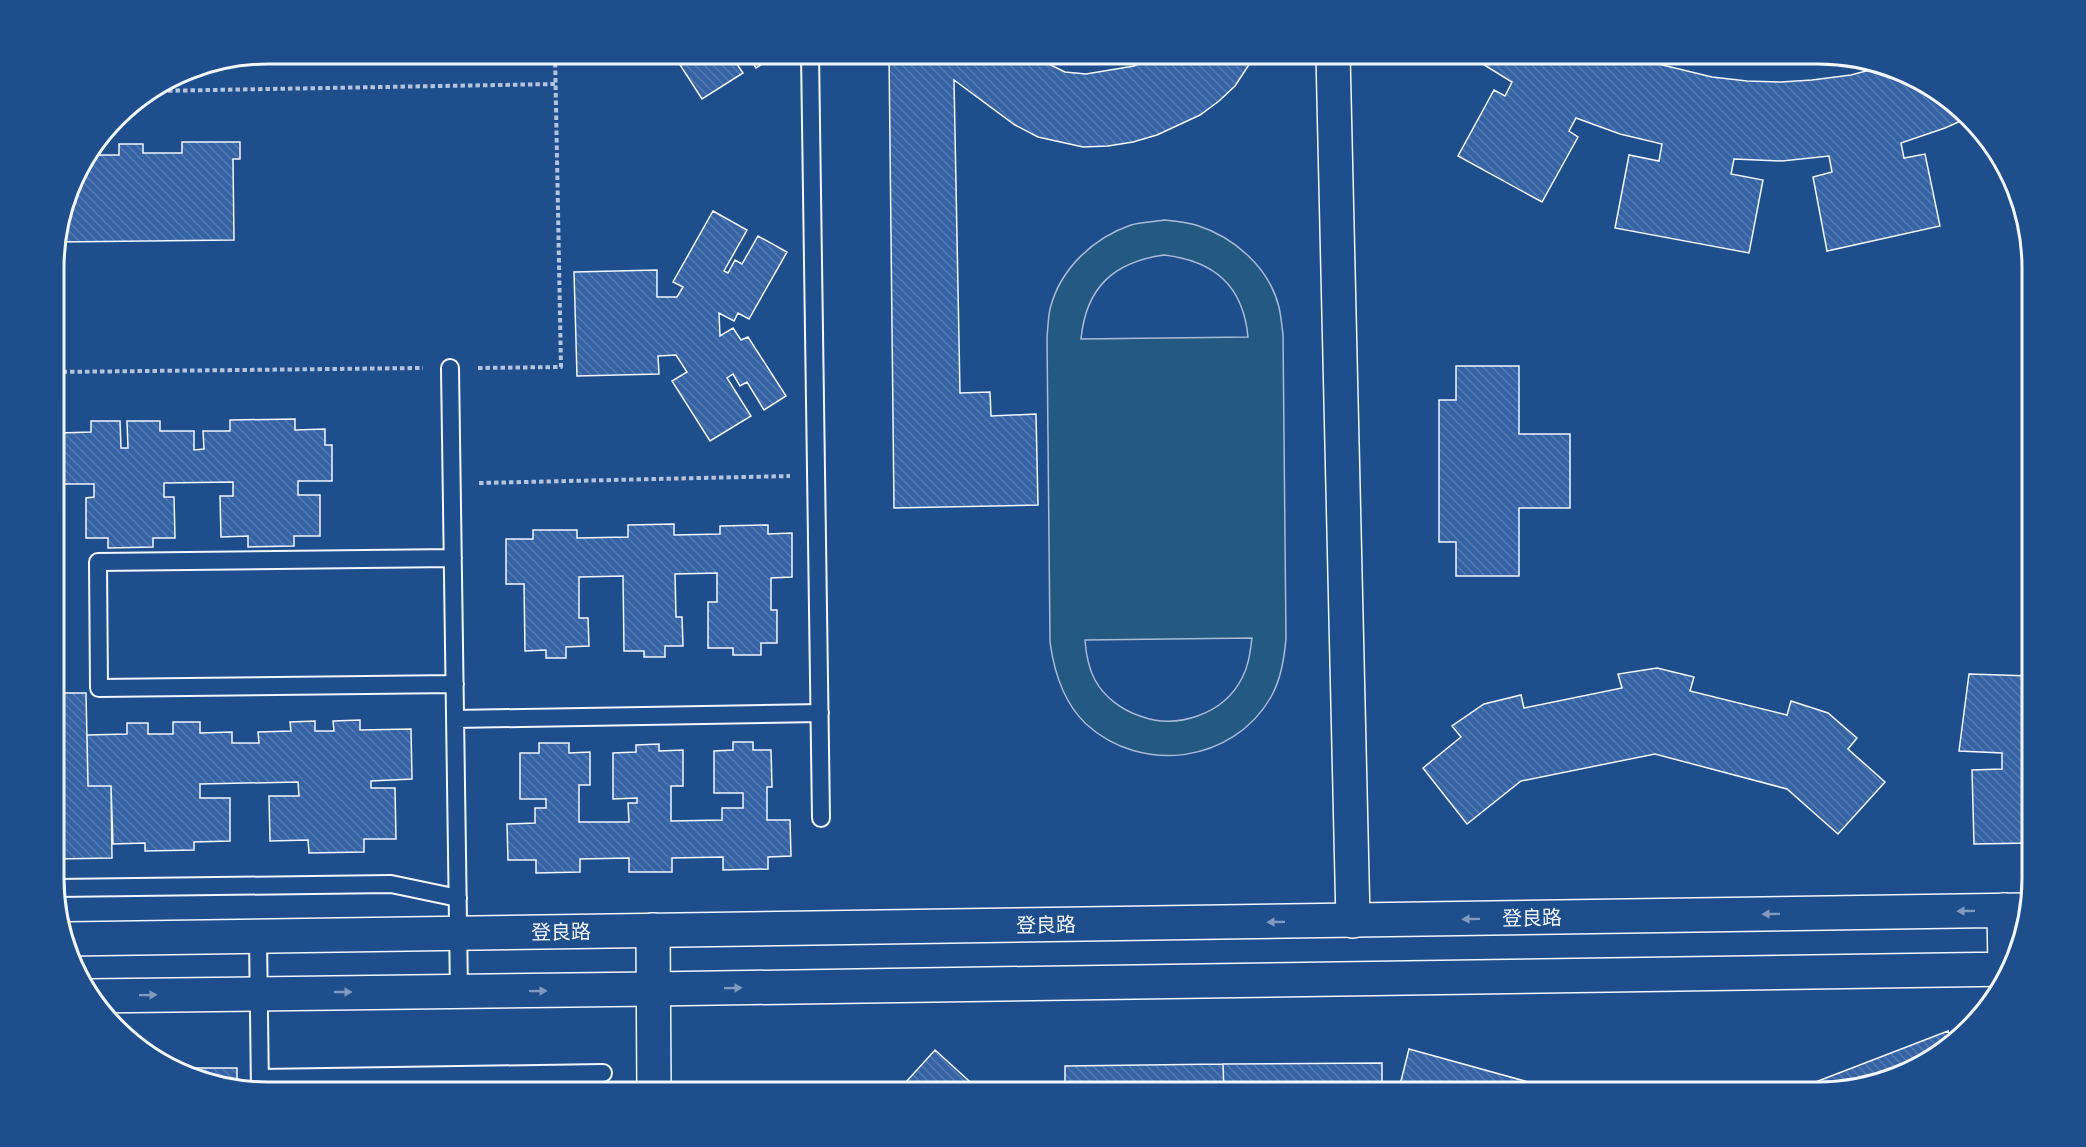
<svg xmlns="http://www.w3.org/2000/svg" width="2086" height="1147" viewBox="0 0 2086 1147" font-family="Rubik,'Noto Sans SC',sans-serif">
  <defs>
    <pattern id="building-back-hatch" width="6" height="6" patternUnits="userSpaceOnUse" patternTransform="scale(1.5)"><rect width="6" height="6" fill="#3563a3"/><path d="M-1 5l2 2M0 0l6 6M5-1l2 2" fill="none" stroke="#537ab1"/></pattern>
  </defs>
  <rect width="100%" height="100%" fill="#1f4e8c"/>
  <path fill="#245a82" stroke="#a8bbd7" stroke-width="1.5" fill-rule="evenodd" d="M1164,220C1174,221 1186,222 1196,225C1234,237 1269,267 1279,307C1281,316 1282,326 1283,335L1286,639C1284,659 1281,679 1271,697C1233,763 1142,775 1086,724C1063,702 1054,672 1050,642L1047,337C1048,328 1048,318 1050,309C1060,269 1093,238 1131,225C1142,222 1153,222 1164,220ZM1164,255C1214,261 1243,285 1248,337L1081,339C1086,287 1114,262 1164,255ZM1252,638C1250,652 1249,665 1242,678C1224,714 1177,730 1140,716C1122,710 1104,697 1095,680C1088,667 1086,654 1085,640Z"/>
  <path fill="url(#building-back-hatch)" stroke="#f2f6ff" stroke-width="1.5" d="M673,54H730L743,73L702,99Z
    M747,54H778L756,68Z
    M889,54H1028L1065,72L1086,74L1134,66L1158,54H1256L1235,86L1219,101L1200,115L1157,135L1133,142L1108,146L1083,147L1038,137L1015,125L954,80L960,393L990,392L991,416L1036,414L1038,505L894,508Z
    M1476,54H1628L1646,61L1712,77L1747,81L1781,82L1812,80L1851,75L1877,68L1913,76L1963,120L1945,128L1901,143L1904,158L1925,154L1940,226L1827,251L1813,177L1832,172L1829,156L1782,161L1734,159L1731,174L1763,180L1749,253L1615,228L1629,155L1659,161L1662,144L1620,134L1576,118L1569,131L1578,137L1542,202L1458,156L1494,90L1505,96L1512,82L1473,58Z
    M1982,137L1996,149L2010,188Z
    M182,142H240V159H233L234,240L58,242L76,173L90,155H119V144H143V153H182Z
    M713,211L747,230L724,271L728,273L735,260L742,264L758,236L787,252L749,319L738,313L734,321L719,313L720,336L733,328L741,340L748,337L786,396L764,410L747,382L740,386L733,374L727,378L751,416L710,441L672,381L687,372L676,355L658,356L659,374L577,376L574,272L657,270V297H677L683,287L673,282Z
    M1456,366H1519V434H1570V508H1519V576H1456V542H1439V400H1456Z
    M295,419V430L325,429V445H332V481H298V495H320V536H294V546L248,547V536L221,537L220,496H233V482L164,483V497H174L175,538H153V547L108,548V538H86V498L94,497V484H55V452H59V433L91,432V421H120L121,448H128L127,421H160V431H194V450L204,449L203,431H230V420Z
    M55,484H59L61,693H86L88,786H111L112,858L56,859Z
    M674,524V535L720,534V526L768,525V534L792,533V577L771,578V610H777V643H761V655H733V648H708V602H717V573L675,574L676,617H682L683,646H665V657H644V651H624L623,576L579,577V618H588L589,646L566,647V658H546V650L525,651L524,584H506V539H533V530H577V538L628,537V525Z
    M1657,668L1694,677L1690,691L1787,715L1791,701L1828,713L1857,738L1848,749L1885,782L1838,834L1787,789L1655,754L1521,781L1467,824L1423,768L1461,737L1452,726L1484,704L1521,695L1524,708L1622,688L1618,674Z
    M1969,674L2031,676L2032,843L1974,844L1972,770L2002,769V753L1959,751Z
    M360,720V730L411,729L412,779L371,781V788H395L396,839H364V852L309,853L308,840L270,841L269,796H299L298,782L200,784V798H230V841L194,842V850L145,851V843L113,844L111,786H88L87,735L127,734V723H148V734H173V722H200V733L232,732V743H259L258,732L291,731L290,722L315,721V731H334L333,721Z
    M733,742H753V750H771L772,787H767V820H790L791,856L768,857V869L723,870V857L672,858V872H629V858L580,859V872L536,873V860H508L507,824L535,823V808H546V799H520V753H539V743H569V753L590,752V785H579V822H629L628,803H637V798L613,799V753L636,752V745L659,744V751L683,750V786H671V821L722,820V808H743V793H714V751L733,750Z
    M1948,1031L1951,1040L1937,1057L1832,1093H1787Z
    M1409,1049L1568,1093H1398Z
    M935,1050L978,1089L975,1093H896Z
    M1382,1063V1093H1224L1223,1064Z
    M1223,1064L1224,1093H1065V1066Z
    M170,1068H237V1086L173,1071Z"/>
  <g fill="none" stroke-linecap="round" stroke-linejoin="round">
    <g stroke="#f2f6ff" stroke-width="20">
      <path id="service" d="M810,54L821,818
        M450,368L459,992
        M453,558L98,562L99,688L455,684
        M455,719L820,713
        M56,888L391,884L458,898
        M258,937L260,1091
        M260,1078L603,1073"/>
    </g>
    <g stroke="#f2f6ff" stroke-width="36">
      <path id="minor" d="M1333,54L1353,921
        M653,930L654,1093"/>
    </g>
    <g stroke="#f2f6ff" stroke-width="36">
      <path id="tertiary" d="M2004,910L2005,969
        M68,939L2025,910
        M89,996L653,989L2011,969"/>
    </g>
    <path stroke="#b3c4dc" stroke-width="4" stroke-dasharray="4.5 3" stroke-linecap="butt" d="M153,91L556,84
      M478,368L561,367L555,54
      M55,372L423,368
      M479,483L790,476"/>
    <use href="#service" stroke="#1f4e8c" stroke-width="16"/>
    <use href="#minor" stroke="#1f4e8c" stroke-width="33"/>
    <use href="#tertiary" stroke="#1f4e8c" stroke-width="33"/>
  </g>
  <defs><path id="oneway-solid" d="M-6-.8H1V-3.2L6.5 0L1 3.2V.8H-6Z" transform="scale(1.5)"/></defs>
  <g fill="#7e9ac0">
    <use href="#oneway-solid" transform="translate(1966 911) rotate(179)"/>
    <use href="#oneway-solid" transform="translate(1771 914) rotate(179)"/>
    <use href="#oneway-solid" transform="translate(1471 919) rotate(179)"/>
    <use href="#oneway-solid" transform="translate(1276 922) rotate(179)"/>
    <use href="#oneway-solid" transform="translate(733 988) rotate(-1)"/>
    <use href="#oneway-solid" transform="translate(538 991) rotate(-1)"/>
    <use href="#oneway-solid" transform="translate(343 992)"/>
    <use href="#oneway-solid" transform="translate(148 995) rotate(-1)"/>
  </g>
  <g text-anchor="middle" stroke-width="4.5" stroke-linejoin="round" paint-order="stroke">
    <g font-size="20" fill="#f2f6ff" stroke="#1f4e8c">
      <text transform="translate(1532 918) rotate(-1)" y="7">登良路</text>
      <text transform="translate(1046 925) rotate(-1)" y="7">登良路</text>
      <text transform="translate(561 932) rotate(-1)" y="7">登良路</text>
    </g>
  </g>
  <path d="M0 0H2086V1147H0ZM268 64H1818A204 204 0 0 1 2022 268V878A204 204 0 0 1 1818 1082H268A204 204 0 0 1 64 878V268A204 204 0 0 1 268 64Z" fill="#1f4e8c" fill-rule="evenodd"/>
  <path fill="none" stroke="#f2f6ff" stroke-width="3" d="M268 64H1818A204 204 0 0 1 2022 268V878A204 204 0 0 1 1818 1082H268A204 204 0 0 1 64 878V268A204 204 0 0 1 268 64Z"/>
</svg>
